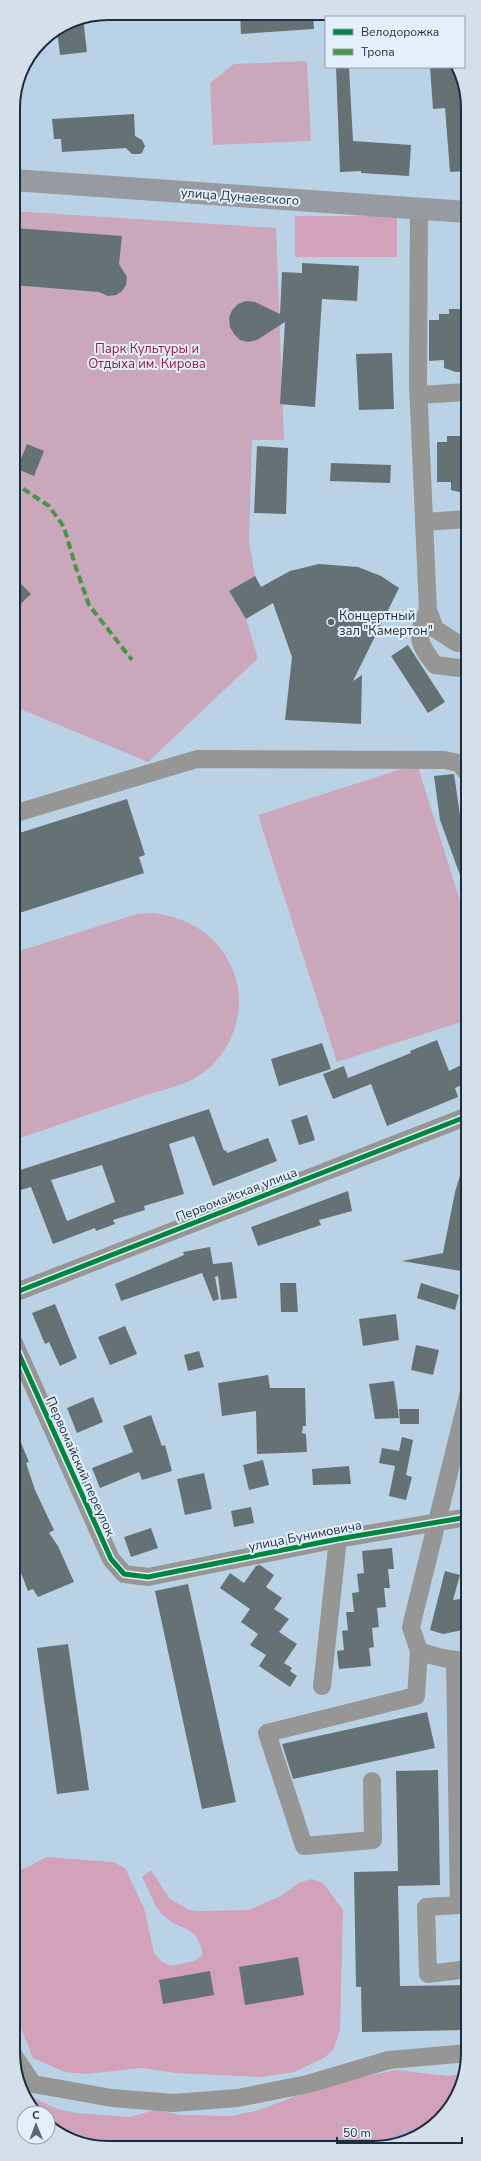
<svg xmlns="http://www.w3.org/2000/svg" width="481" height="2161" viewBox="0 0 481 2161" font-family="'Nunito Sans',sans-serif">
  <rect width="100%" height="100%" fill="#bad2e6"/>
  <path fill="#cba7bb" d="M307,61L311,141L213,145L210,83L234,64Z
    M13,211L276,228L284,440H252L249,542L255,576L229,591L246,619L258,658L148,762L13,706Z
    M417,764L467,923V1020L337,1062L258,815Z
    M154,913C189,918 217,934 232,968C250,1007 232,1057 195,1078C179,1087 157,1091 140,1097C98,1111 56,1126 14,1140L13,953L137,914Z"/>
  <path fill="#d1a2b9" d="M295,216H397V257H295Z
    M46,1857L113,1862L125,1868L144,1908L154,1953L161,1961L171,1966L194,1961L203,1954C196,1924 184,1933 165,1917C154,1908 149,1889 142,1877L151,1870L169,1898L189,1910L199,1911L249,1910L281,1896L300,1882L312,1879L323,1883L343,1910L340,2030L333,2050L324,2058L294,2072L262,2077L175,2073L141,2068L86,2074L65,2072L33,2058L14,2010V1871L26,1868Z
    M396,2070L448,2076L464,2074C460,2090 453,2109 439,2120L363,2147L89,2146L48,2122V2113H36L28,2095L57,2109L77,2113L130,2117L155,2110L180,2115L231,2116L256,2111L323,2086Z"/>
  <path fill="#b29ce0" d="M439,2120C411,2141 399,2147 363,2147Z"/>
  <path fill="#657275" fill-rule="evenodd" d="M240,14H313L314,29L241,34Z
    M83,18L87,52L60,55L57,30L72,20Z
    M336,67H349L353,141L411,145L409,176L361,173V171L340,172Z
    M430,67H454L467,96V171L450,172L445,108L433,109Z
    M134,114L135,136L142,140L145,146L142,153L139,154H132L126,148L62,152L61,139H54L52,119Z
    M15,228L122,236L119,264L127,277L126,285L122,291L116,295L108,296L99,292L13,285Z
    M302,263L359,266L357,301L322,299L315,407L280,404L285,322L257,340L248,342L240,340L234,334L230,327L229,318L232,310L238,304L246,301L255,302L280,314L282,272L302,273Z
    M449,309H467V372H456L444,368V360L429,361V320H439V314H449Z
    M392,353L394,409L359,410L356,354Z
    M447,436H467V494L451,490V482H437V442H447Z
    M27,444L44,451L34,476L17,469Z
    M257,446L288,448L286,514L254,513Z
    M331,463L391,465L390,483L330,481Z
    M319,564L358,567L381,576L399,588L353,681L362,675L361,724L285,720L292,657L273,603L246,619L229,591L255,576L261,587L290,571Z
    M13,576L31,594L13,611Z
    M408,645L445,702L428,713L391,656Z
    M454,774L461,822L467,819V889H465L440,820L434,776Z
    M127,799L145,855L139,857L144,873L13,915V835Z
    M437,1040L449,1071L463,1064L468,1074V1082L455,1088L458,1097L387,1126L371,1084L333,1099L323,1074L344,1066L348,1078L411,1053L410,1051Z
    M322,1043L331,1069L279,1086L271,1059Z
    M209,1109L224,1151L226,1150L227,1153L268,1138L277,1161L213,1186L194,1136L169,1144L184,1194L144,1206L145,1210L113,1220L115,1224L96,1231L95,1228L53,1244L31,1187L14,1192V1172ZM102,1165L115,1202L67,1221L51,1180Z
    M307,1115L315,1140L299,1145L291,1120Z
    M464,1162H468V1244L465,1243L461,1271L402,1261L443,1253L455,1192Z
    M348,1191L352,1211L319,1220L321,1225L258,1246L251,1227Z
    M210,1247L213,1264L232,1262L237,1298L221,1300L218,1276L215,1277L219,1299L213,1301L202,1273L121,1301L115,1284L184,1255L183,1252Z
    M280,1283H296L298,1312H281Z
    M421,1283L459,1295L455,1310L417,1298Z
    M55,1304L77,1358L60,1366L49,1342L45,1344L32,1313Z
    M396,1314L399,1340L363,1346L359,1319Z
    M125,1326L137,1354L110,1365L98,1337Z
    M416,1345L439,1350L433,1375L411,1370Z
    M199,1351L204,1367L188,1371L184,1355Z
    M268,1375L270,1388H305L306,1426H303L302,1433L306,1434L307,1452L257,1454L256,1411L222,1416L218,1383Z
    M394,1381L399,1418L375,1419L369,1384Z
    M93,1397L103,1422L77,1433L67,1408Z
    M399,1409H419V1424H400Z
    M151,1415L162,1446L165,1445L172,1471L142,1480L139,1472L100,1488L92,1468L133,1452L123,1426Z
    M14,1426L29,1462L26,1463L35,1490L54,1530L49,1533L58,1546L74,1582L38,1597L33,1589L28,1591L21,1573L18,1574L14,1564Z
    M402,1437L413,1440L406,1475L412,1477L406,1500L389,1496L395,1466L379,1463L382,1448L399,1451Z
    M263,1460L269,1485L249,1490L243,1465Z
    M349,1466L351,1484L313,1485L312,1469Z
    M204,1473L212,1509L185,1515L177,1479Z
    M251,1507L254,1523L234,1527L231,1511Z
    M151,1528L158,1548L131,1557L124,1537Z
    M392,1548L394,1569H388L390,1588H384L386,1607L377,1608L379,1627L372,1628L374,1647L369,1648L371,1666L339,1669L337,1651L344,1650L342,1631L348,1630L346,1612H354L352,1593L359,1592L357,1574L364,1573L362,1551Z
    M260,1565L274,1575L266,1587L282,1598L274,1609L289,1619L279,1632L297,1644L284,1663L292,1668L290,1671L297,1676L290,1687L259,1666L266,1655L250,1645L258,1634L241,1622L250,1609L220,1588L230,1573L244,1583L256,1566Z
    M445,1571L460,1575L453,1600L468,1598V1629L443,1634L430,1630Z
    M188,1584L236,1802L202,1809L155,1591Z
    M68,1644L89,1790L57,1794L37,1648Z
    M427,1712L435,1748L293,1779L282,1744Z
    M438,1770L440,1885L398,1886L400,1986L468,1985V2030L362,2032L361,1987H356L354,1872L398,1871L396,1771Z
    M298,1957L304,1995L245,2005L239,1967Z
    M210,1971L214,1995L163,2004L159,1980Z"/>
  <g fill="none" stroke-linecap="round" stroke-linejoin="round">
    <path stroke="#969694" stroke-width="18" d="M419,209L418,384L428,610L435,629L457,643H467
      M419,395L467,392
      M425,522L467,519
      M428,610C416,637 417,642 435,665L467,669
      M13,814L197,759L444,760L459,763L467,773
      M14,1293L468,1116
      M14,1343L111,1559L124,1574L148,1577L338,1539L468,1517
      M419,1651C435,1657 450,1661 467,1660
      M455,1661L459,1905L426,1907L428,1974L468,1969
      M322,1686L338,1539
      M372,1781L373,1840L304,1846L267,1733L416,1696L419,1651L411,1627L468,1396
      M14,2056L33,2084
      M22,2082L112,2098L173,2103L238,2098L308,2084L389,2060L468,2053"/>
    <path stroke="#959ba0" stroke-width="22" d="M13,180L467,212"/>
    <path stroke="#499644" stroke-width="4" stroke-dasharray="8 4" stroke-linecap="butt" d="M13,482L49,506L64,527L75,565L89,605L132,660"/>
    <g stroke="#e3f0fb" stroke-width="8">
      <path id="cycleway" d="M14,1293L468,1116
        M14,1343L111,1559L124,1574L148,1577L338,1539L468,1517"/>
    </g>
    <use href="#cycleway" stroke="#00873e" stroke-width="5"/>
  </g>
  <circle fill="#536777" stroke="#e3f0fb" stroke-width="1.5" cx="331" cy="622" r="4"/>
  <g text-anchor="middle" stroke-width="4" stroke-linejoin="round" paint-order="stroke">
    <g font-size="13" fill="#1c2d3b" stroke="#e3f0fb">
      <text transform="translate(240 196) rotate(4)" y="5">улица Дунаевского</text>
      <text transform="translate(236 1194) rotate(-21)" y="5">Первомайская улица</text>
      <text transform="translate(81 1466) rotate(66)" y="5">Первомайский переулок</text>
      <text transform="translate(305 1535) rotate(-11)" y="5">улица Бунимовича</text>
    </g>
    <g font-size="13" fill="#981949" stroke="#e3f0fb">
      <text x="147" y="353">Парк Культуры и<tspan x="147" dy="15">Отдыха им. Кирова</tspan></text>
    </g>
    <g font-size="13" fill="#1c2d3b" stroke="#e3f0fb" text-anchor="start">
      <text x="339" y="620">Концертный<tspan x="339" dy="15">зал "Камертон"</tspan></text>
    </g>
  </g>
  <path d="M0 0H481V2161H0ZM108 20H373A88 88 0 0 1 461 108V2053A88 88 0 0 1 373 2141H108A88 88 0 0 1 20 2053V108A88 88 0 0 1 108 20Z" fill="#d3e0ec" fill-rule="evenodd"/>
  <path fill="none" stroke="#1c2d3b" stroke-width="2" d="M108 20H373A88 88 0 0 1 461 108V2053A88 88 0 0 1 373 2141H108A88 88 0 0 1 20 2053V108A88 88 0 0 1 108 20Z"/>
  <rect x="325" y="16" width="140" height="52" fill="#e3f0fb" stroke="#93a2ae"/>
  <rect x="333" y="29" width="20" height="6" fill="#00873e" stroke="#93a2ae"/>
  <text x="361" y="36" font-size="12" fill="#1c2d3b">Велодорожка</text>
  <rect x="333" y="49" width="20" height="6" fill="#499644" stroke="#93a2ae"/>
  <text x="361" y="56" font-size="12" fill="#1c2d3b">Тропа</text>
  <g transform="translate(36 2125) rotate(359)"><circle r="19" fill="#e3f0fb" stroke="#93a2ae"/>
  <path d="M0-3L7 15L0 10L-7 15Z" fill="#536777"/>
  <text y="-6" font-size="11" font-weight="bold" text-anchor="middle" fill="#1c2d3b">С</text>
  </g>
  <path d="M337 2137v6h125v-6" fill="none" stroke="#1c2d3b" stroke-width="2"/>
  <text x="343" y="2137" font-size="12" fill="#1c2d3b" stroke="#e3f0fb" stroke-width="3" paint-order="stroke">50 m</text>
</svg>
